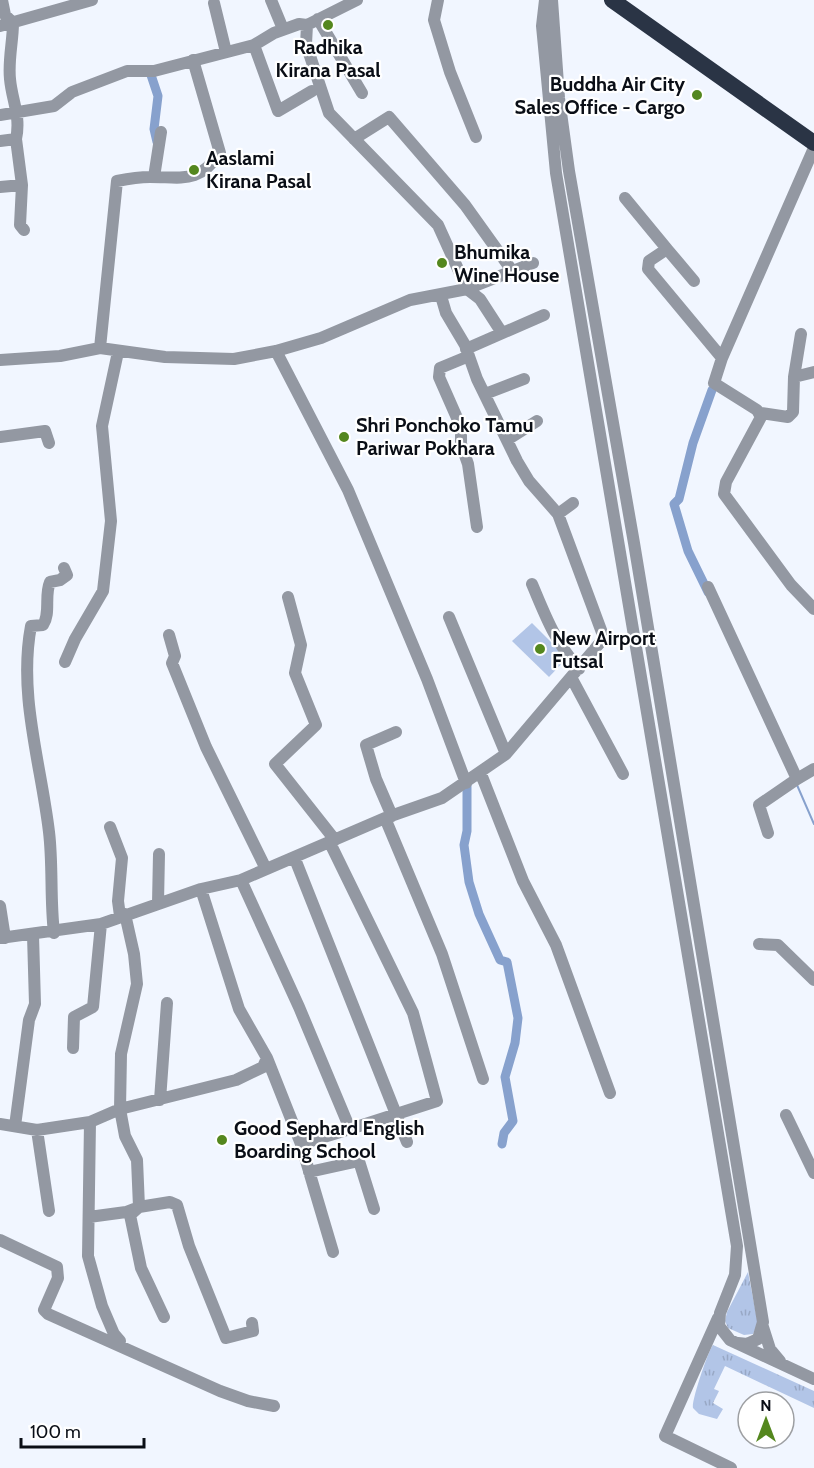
<svg xmlns="http://www.w3.org/2000/svg" width="814" height="1468" viewBox="0 0 814 1468" font-family="Cabin,sans-serif">
  <defs>
    <pattern id="grass-tufts" width="24" height="20" patternUnits="userSpaceOnUse" patternTransform="scale(1.5)"><rect width="24" height="20" fill="#b2c5e7"/><path d="M3 7l-1-3M5 7V3M7 7l1-3M15 17l-1-3M17 17v-4M19 17l1-3" fill="none" stroke="#98a8c5"/></pattern>
  </defs>
  <rect width="100%" height="100%" fill="#f1f6ff"/>
  <path fill="url(#grass-tufts)" d="M748,1272L758,1324L753,1334L744,1335L728,1328L725,1321L727,1312Z
    M713,1345L814,1391V1408L725,1366L714,1389L719,1391L713,1403L723,1409L717,1419L699,1414L693,1408C691,1402 708,1351 713,1345Z"/>
  <path fill="#b2c5e7" d="M532,623L567,658L549,677L512,641Z"/>
  <g fill="none" stroke-linecap="round" stroke-linejoin="round">
    <path stroke="#87a1cd" stroke-width="2" d="M797,785L814,824"/>
    <path stroke="#87a1cd" stroke-width="9" d="M151,75L158,96L154,129L157,142
      M708,592L688,551L674,504L679,499L693,443L712,390
      M469,778L467,780V831L464,845L469,882L479,914L500,960L507,962L518,1018L515,1043L505,1077L513,1121L504,1133L502,1144"/>
    <path stroke="#9398a2" stroke-width="12" d="M2,0L5,15L13,23
      M271,0L283,29
      M438,0L434,20L450,72L476,137
      M545,0L542,26L556,173L737,1246L735,1275L720,1313L719,1326L730,1340L814,1379
      M552,0L559,98L569,171L634,543L763,1322L758,1339L747,1344L738,1343
      M214,3L226,52
      M318,19L362,93
      M307,25L306,44L329,113L438,225L467,289L480,299L502,333
      M0,26L92,0
      M254,45L278,111L312,91
      M0,115L54,106L72,92L127,71H154L254,45L274,33L299,24L307,25L357,0
      M16,139L22,185L20,225L24,230
      M354,139L389,117L465,205L513,272
      M0,141L16,139C21,116 12,101 10,79C8,60 13,41 13,23
      M154,177L161,132
      M0,187L22,185
      M625,198L667,249L649,261L648,269L722,358L814,148
      M667,249L694,281
      M100,348L117,181C127,179 140,177 150,177C183,177 198,184 220,153L193,60
      M466,349L544,315
      M276,351L348,490L427,679L466,783
      M469,356L440,368L439,377L461,427V444L468,464L477,527
      M722,358L714,383L757,410L761,417L726,482L724,494L791,585L814,609
      M0,360L60,356L100,348L165,357L234,359L276,351L321,338L410,300L467,289L533,263
      M794,377L814,372
      M485,394L524,379
      M761,413L788,417L793,412L794,377L801,334
      M0,437L45,431L49,443
      M507,440L537,421
      M558,514L573,503
      M532,584C546,617 554,640 579,669
      M708,587L797,779L814,769
      M288,597L301,645L295,673L316,725L275,764L335,840
      M449,617L506,754
      M169,635L175,656L172,663L206,747L266,869
      M65,662L75,639L103,591L111,521L102,426L118,352
      M571,677L623,774
      M481,774L523,881L556,945L610,1093
      M392,816L376,779L366,745L396,732
      M385,818L442,954L483,1079
      M110,827L122,858L118,901L120,916
      M768,833L759,805L797,779
      M330,843L413,1013L437,1101L350,1129
      M295,859L407,1142
      M241,880L299,1007L350,1129L301,1144
      M201,889L239,1009L267,1058L301,1144L333,1252
      M158,903L159,854
      M0,906L5,938
      M125,914L134,954L137,984L121,1054L120,1109L236,1080L263,1067L267,1058
      M54,933C50,899 53,865 49,832C41,764 18,695 31,626L43,625C51,613 44,596 50,582L60,580L67,575L64,568
      M0,938L101,924L201,889L241,880L385,818L442,798L506,754L604,638L558,514L529,481L517,461L477,379L465,345L446,313L441,296
      M759,944L778,945L814,980
      M73,1048L74,1017L93,1007L101,924
      M160,1100L167,1003
      M786,1115L814,1173
      M90,1122L120,1109L125,1136L137,1160L139,1207L170,1202L177,1205L189,1246L226,1338L253,1331L252,1323
      M0,1124L37,1130L90,1122L88,1256L102,1306L114,1334L120,1341
      M15,1126L29,1020L35,1004L33,935
      M37,1130L49,1211
      M309,1172L359,1161L374,1209
      M89,1217L126,1212L139,1207L130,1215L141,1268L164,1317
      M0,1240L57,1267L58,1278L44,1310L48,1314L220,1391L248,1401L274,1406
      M718,1318L665,1436L731,1468
      M763,1327L770,1349L780,1361"/>
    <path stroke="#2a3445" stroke-width="16" d="M612,0L814,143"/>
  </g>
  <g fill="#54871e" stroke="#fff" stroke-width="2">
    <circle cx="328" cy="25" r="6"/>
    <circle cx="697" cy="95" r="6"/>
    <circle cx="194" cy="170" r="6"/>
    <circle cx="442" cy="263" r="6"/>
    <circle cx="344" cy="437" r="6"/>
    <circle cx="540" cy="649" r="6"/>
    <circle cx="222" cy="1140" r="6"/>
  </g>
  <g text-anchor="middle" stroke-width="4.5" stroke-linejoin="round" paint-order="stroke">
    <g font-size="20" font-weight="bold" fill="#0a0e16" stroke="#fff" text-anchor="start">
      <text x="328" y="54" text-anchor="middle">Radhika<tspan x="328" dy="23">Kirana Pasal</tspan></text>
      <text x="685" y="91" text-anchor="end">Buddha Air City<tspan x="685" dy="23">Sales Office - Cargo</tspan></text>
      <text x="206" y="165">Aaslami<tspan x="206" dy="23">Kirana Pasal</tspan></text>
      <text x="454" y="259">Bhumika<tspan x="454" dy="23">Wine House</tspan></text>
      <text x="356" y="432">Shri Ponchoko Tamu<tspan x="356" dy="23">Pariwar Pokhara</tspan></text>
      <text x="552" y="645">New Airport<tspan x="552" dy="23">Futsal</tspan></text>
      <text x="234" y="1135">Good Sephard English<tspan x="234" dy="23">Boarding School</tspan></text>
    </g>
  </g>
  <g transform="translate(766 1420)"><circle r="28" fill="#ffffff" stroke="#9d9fa2" stroke-width="1.5"/>
  <path d="M0-4.5L10 22L0 15L-10 22Z" fill="#54871e"/>
  <text y="-9" font-size="16" font-weight="bold" text-anchor="middle" fill="#0a0e16">N</text>
  </g>
  <path d="M21 1438v9h123v-9" fill="none" stroke="#0a0e16" stroke-width="3"/>
  <text x="30" y="1438" font-size="18" fill="#0a0e16" stroke="#ffffff" stroke-width="4.5" paint-order="stroke">100 m</text>
</svg>
